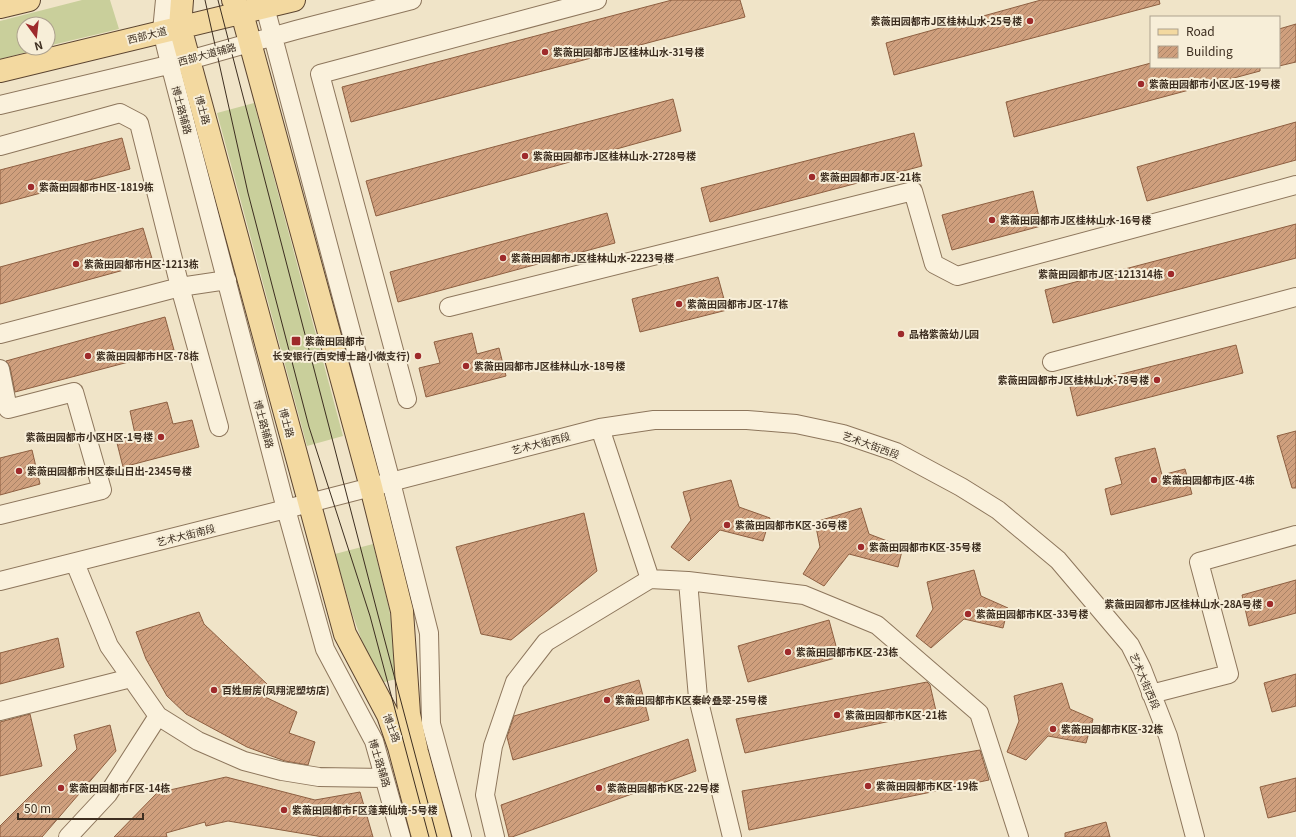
<svg xmlns="http://www.w3.org/2000/svg" width="1296" height="837" viewBox="0 0 1296 837" font-family="Georgia,'Noto Sans SC',serif">
  <defs>
    <pattern id="building-hatch" width="6" height="6" patternUnits="userSpaceOnUse"><rect width="6" height="6" fill="#cf9f7d"/><path d="M-1 1l2-2M0 6l6-6M5 7l2-2" fill="none" stroke="#a98266"/></pattern>
  </defs>
  <rect width="100%" height="100%" fill="#f0e4c8"/>
  <path fill="#c9cf9b" d="M82,0H110L119,29L48,46V24H24V48H42L0,59V21Z
    M254,103L343,436L307,446L217,113Z
    M373,544L389,608L400,678L381,683L363,644L353,616L335,554Z"/>
  <path fill="url(#building-hatch)" stroke="#8d5f41" d="M672,0H740L745,17L351,122L342,87Z
    M1041,0H1159L1160,4L894,75L886,43Z
    M1296,24V62L1279,66V29Z
    M1151,63V67H1260V71L1014,137L1006,102Z
    M673,99L681,131L376,216L366,181Z
    M1296,122V160L1147,201L1137,167Z
    M914,133L922,166L710,222L701,188Z
    M122,138L130,169L0,204V170Z
    M1033,191L1041,226L952,250L942,215Z
    M607,213L615,243L398,302L390,272Z
    M1296,224V258L1053,323L1045,290Z
    M143,228L153,262L0,304V267Z
    M718,277L727,310L640,332L632,299Z
    M165,317L174,350L15,392L10,367L6,361Z
    M472,333L477,354L499,348L506,376L426,397L419,368L440,363L434,342Z
    M1236,345L1243,373L1077,416L1070,387Z
    M167,402L173,424L192,420L199,447L123,467L116,439L135,434L130,411Z
    M1296,431V488H1292L1277,436Z
    M1155,448L1162,475L1185,469L1192,494L1111,515L1105,489L1122,484L1115,458Z
    M32,450L40,484L0,495V458Z
    M731,480L739,507L770,518L763,541L720,530L689,561L671,547L691,520L683,492Z
    M861,508L869,534L903,547L898,567L849,554L824,586L803,574L820,547L815,522Z
    M584,513L597,571L511,640L481,634L456,547Z
    M974,570L981,596L1008,608L1003,628L964,619L931,648L916,636L933,609L927,582Z
    M1296,580V613L1249,626L1242,595Z
    M199,612L204,624L268,685L263,696L297,712L289,733L315,742L308,765L285,761L247,747L186,714L167,696L146,659L136,632Z
    M829,620L839,657L748,682L738,646Z
    M58,638L64,667L0,684V653Z
    M1296,674V706L1272,712L1264,683Z
    M639,680L649,720L513,760L507,737L514,716Z
    M927,682L930,685L936,711L745,753L736,719Z
    M1062,683L1070,709L1093,719L1086,743L1048,736L1026,760L1007,752L1019,721L1014,696Z
    M30,714L42,766L0,776V722Z
    M110,725L116,751L42,837H0V826L77,749L74,735Z
    M688,739L696,771L512,837H509L501,805Z
    M980,750L989,780L749,830L742,791Z
    M226,777L315,800L360,792L373,837H323L228,821L206,826L205,822L166,833L167,837H114L157,793Z
    M1296,778V811L1268,818L1260,787Z
    M1106,822L1110,837H1065V833Z"/>
  <g fill="none" stroke-linecap="round" stroke-linejoin="round">
    <g stroke="#8d765c" stroke-width="20">
      <path id="minor" d="M165,0L162,31L170,64L286,509L325,649L374,741L401,837
        M259,0L265,7L391,482L429,633L431,724L462,837
        M0,105L189,60L296,30L412,0
        M0,146L120,113L139,123L180,287L219,427
        M449,307L913,191L934,264L957,276L1296,185
        M0,334L180,287L227,280
        M1052,362L1296,297
        M0,369L8,409L74,392L102,490L0,515
        M407,399L320,74L597,0
        M600,428L650,579
        M75,563L109,646L158,716L198,741L244,761L282,771L319,777L384,778
        M0,581L286,509L600,428L654,420H747L796,424L843,434L896,452L961,487L998,510L1058,560L1130,645L1142,669L1168,736L1195,837
        M688,581L698,698L732,837
        M1151,694L1229,674L1199,562L1296,535
        M0,711L131,678
        M68,837L108,794L158,716
        M495,837L485,795L493,746L515,682L546,642L650,579L688,581L804,595L877,625L979,713L1019,837"/>
    </g>
    <g stroke="#5b4430" stroke-width="24">
      <path id="major" d="M182,0L180,27L345,634L388,715L399,747L423,837
        M233,0L242,13L371,487L402,611L409,714L417,752L440,837
        M0,7L29,0
        M0,71L294,0"/>
    </g>
    <use href="#minor" stroke="#faf1dc" stroke-width="18"/>
    <use href="#major" stroke="#f3d9a0" stroke-width="22"/>
    <path stroke="#3d2e20" stroke-width="1" d="M205,0L248,193L309,427L370,616L429,837
      M218,0L378,615L437,837"/>
  </g>
  <g fill="#9e2a2b" stroke="#f7eed8" stroke-width="1.5">
    <circle cx="1030" cy="21" r="4"/>
    <circle cx="545" cy="52" r="4"/>
    <circle cx="1141" cy="84" r="4"/>
    <circle cx="525" cy="156" r="4"/>
    <circle cx="812" cy="177" r="4"/>
    <circle cx="31" cy="187" r="4"/>
    <circle cx="992" cy="220" r="4"/>
    <circle cx="503" cy="258" r="4"/>
    <circle cx="76" cy="264" r="4"/>
    <circle cx="1171" cy="274" r="4"/>
    <circle cx="679" cy="304" r="4"/>
    <circle cx="901" cy="334" r="4"/>
    <rect x="291" y="336" width="10" height="10" rx="2"/>
    <circle cx="88" cy="356" r="4"/>
    <circle cx="418" cy="356" r="4"/>
    <circle cx="466" cy="366" r="4"/>
    <circle cx="1157" cy="380" r="4"/>
    <circle cx="161" cy="437" r="4"/>
    <circle cx="19" cy="471" r="4"/>
    <circle cx="1154" cy="480" r="4"/>
    <circle cx="727" cy="525" r="4"/>
    <circle cx="861" cy="547" r="4"/>
    <circle cx="1270" cy="604" r="4"/>
    <circle cx="968" cy="614" r="4"/>
    <circle cx="788" cy="652" r="4"/>
    <circle cx="214" cy="690" r="4"/>
    <circle cx="607" cy="700" r="4"/>
    <circle cx="837" cy="715" r="4"/>
    <circle cx="1053" cy="729" r="4"/>
    <circle cx="868" cy="786" r="4"/>
    <circle cx="61" cy="788" r="4"/>
    <circle cx="599" cy="788" r="4"/>
    <circle cx="284" cy="810" r="4"/>
  </g>
  <g text-anchor="middle" stroke-width="4" stroke-linejoin="round" paint-order="stroke">
    <g font-size="10" font-weight="bold" fill="#3d2e20" stroke="#f7eed8" text-anchor="start">
      <text x="1022" y="25" text-anchor="end">紫薇田园都市J区桂林山水-25号楼</text>
      <text x="553" y="56">紫薇田园都市J区桂林山水-31号楼</text>
      <text x="1149" y="88">紫薇田园都市小区J区-19号楼</text>
      <text x="533" y="160">紫薇田园都市J区桂林山水-2728号楼</text>
      <text x="820" y="181">紫薇田园都市J区-21栋</text>
      <text x="39" y="191">紫薇田园都市H区-1819栋</text>
      <text x="1000" y="224">紫薇田园都市J区桂林山水-16号楼</text>
      <text x="511" y="262">紫薇田园都市J区桂林山水-2223号楼</text>
      <text x="84" y="268">紫薇田园都市H区-1213栋</text>
      <text x="1163" y="278" text-anchor="end">紫薇田园都市J区-121314栋</text>
      <text x="687" y="308">紫薇田园都市J区-17栋</text>
      <text x="909" y="338">品格紫薇幼儿园</text>
      <text x="305" y="345">紫薇田园都市</text>
      <text x="96" y="360">紫薇田园都市H区-78栋</text>
      <text x="410" y="360" text-anchor="end">长安银行(西安博士路小微支行)</text>
      <text x="474" y="370">紫薇田园都市J区桂林山水-18号楼</text>
      <text x="1149" y="384" text-anchor="end">紫薇田园都市J区桂林山水-78号楼</text>
      <text x="153" y="441" text-anchor="end">紫薇田园都市小区H区-1号楼</text>
      <text x="27" y="475">紫薇田园都市H区泰山日出-2345号楼</text>
      <text x="1162" y="484">紫薇田园都市j区-4栋</text>
      <text x="735" y="529">紫薇田园都市K区-36号楼</text>
      <text x="869" y="551">紫薇田园都市K区-35号楼</text>
      <text x="1262" y="608" text-anchor="end">紫薇田园都市J区桂林山水-28A号楼</text>
      <text x="976" y="618">紫薇田园都市K区-33号楼</text>
      <text x="796" y="656">紫薇田园都市K区-23栋</text>
      <text x="222" y="694">百姓厨房(凤翔泥塑坊店)</text>
      <text x="615" y="704">紫薇田园都市K区秦岭叠翠-25号楼</text>
      <text x="845" y="719">紫薇田园都市K区-21栋</text>
      <text x="1061" y="733">紫薇田园都市K区-32栋</text>
      <text x="876" y="790">紫薇田园都市K区-19栋</text>
      <text x="69" y="792">紫薇田园都市F区-14栋</text>
      <text x="607" y="792">紫薇田园都市K区-22号楼</text>
      <text x="292" y="814">紫薇田园都市F区蓬莱仙境-5号楼</text>
    </g>
    <g font-size="10" fill="#3d2e20" stroke="#f7eed8">
      <text transform="translate(147 35) rotate(-14)" y="4">西部大道</text>
      <text transform="translate(207 54) rotate(-15)" y="4">西部大道辅路</text>
      <text transform="translate(182 110) rotate(75)" y="4">博士路辅路</text>
      <text transform="translate(203 110) rotate(75)" y="4">博士路</text>
      <text transform="translate(287 423) rotate(75)" y="4">博士路</text>
      <text transform="translate(264 424) rotate(75)" y="4">博士路辅路</text>
      <text transform="translate(541 443) rotate(-14)" y="4">艺术大街西段</text>
      <text transform="translate(871 445) rotate(20)" y="4">艺术大街西段</text>
      <text transform="translate(186 535) rotate(-14)" y="4">艺术大街南段</text>
      <text transform="translate(1145 681) rotate(67)" y="4">艺术大街西段</text>
      <text transform="translate(392 728) rotate(69)" y="4">博士路</text>
      <text transform="translate(380 763) rotate(73)" y="4">博士路辅路</text>
    </g>
  </g>
  <rect x="1150" y="16" width="130" height="52" fill="#f7eed8" stroke="#ada18e"/>
  <rect x="1158" y="29" width="20" height="6" fill="#f3d9a0" stroke="#ada18e"/>
  <text x="1186" y="36" font-size="12" fill="#3d2e20">Road</text>
  <rect x="1158" y="46" width="20" height="12" fill="url(#building-hatch)" stroke="#ada18e"/>
  <text x="1186" y="56" font-size="12" fill="#3d2e20">Building</text>
  <g transform="translate(36 36) rotate(165)"><circle r="19" fill="#f7eed8" stroke="#ada18e"/>
  <path d="M0-3L7 15L0 10L-7 15Z" fill="#9e2a2b"/>
  <text y="-6" font-size="11" font-weight="bold" text-anchor="middle" fill="#3d2e20">N</text>
  </g>
  <path d="M18 813v6h125v-6" fill="none" stroke="#3d2e20" stroke-width="2"/>
  <text x="24" y="813" font-size="12" fill="#3d2e20" stroke="#f7eed8" stroke-width="3" paint-order="stroke">50 m</text>
</svg>
